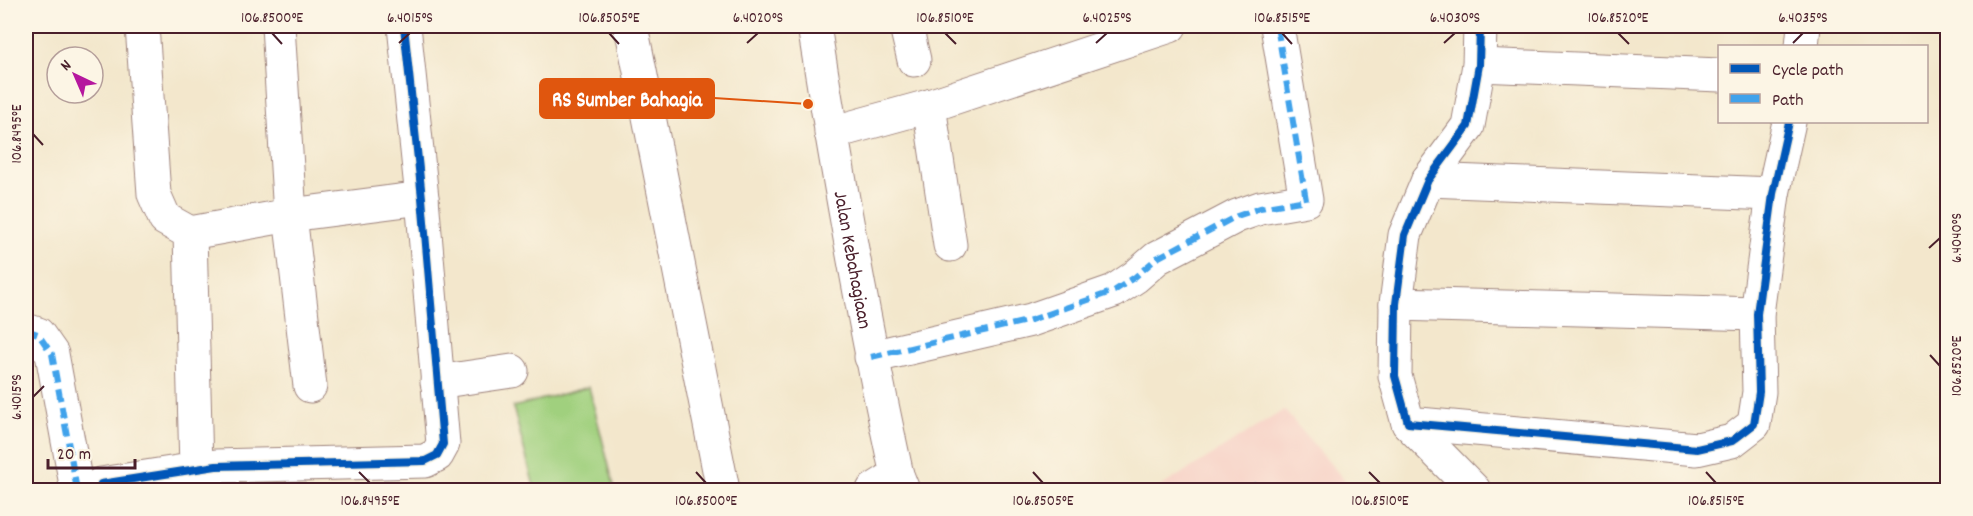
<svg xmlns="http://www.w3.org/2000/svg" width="1973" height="516" viewBox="0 0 1973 516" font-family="Dekko,sans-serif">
  <rect width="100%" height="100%" fill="#fcf5e5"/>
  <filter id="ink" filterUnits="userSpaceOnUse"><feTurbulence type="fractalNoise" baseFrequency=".0167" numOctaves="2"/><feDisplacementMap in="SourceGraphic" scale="12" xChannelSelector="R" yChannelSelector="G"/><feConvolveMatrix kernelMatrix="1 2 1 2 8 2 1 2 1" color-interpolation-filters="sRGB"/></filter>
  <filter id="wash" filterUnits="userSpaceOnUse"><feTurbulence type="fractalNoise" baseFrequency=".008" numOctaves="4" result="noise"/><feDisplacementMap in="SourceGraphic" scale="24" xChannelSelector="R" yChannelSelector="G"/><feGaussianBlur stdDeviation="1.35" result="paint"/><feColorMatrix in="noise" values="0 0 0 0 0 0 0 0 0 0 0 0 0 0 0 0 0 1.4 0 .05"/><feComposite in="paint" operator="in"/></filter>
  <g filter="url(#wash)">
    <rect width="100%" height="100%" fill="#f3e7cc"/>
    <path fill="#f7d1c6" d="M1284,410L1353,490H1156L1160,487Z"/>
    <path fill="#a0d07e" stroke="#757854" stroke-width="1.5" d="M589,387L615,490H535L513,407Z"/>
  </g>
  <g filter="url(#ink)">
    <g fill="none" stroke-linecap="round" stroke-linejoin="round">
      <g stroke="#9e837c" stroke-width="35">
        <g id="minor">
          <path d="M142,26L154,194L165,219L190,233L196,469"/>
          <path d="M278,26L290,215L310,386"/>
          <path d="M629,26L633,36L723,490"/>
          <path id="s1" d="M814,26C838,176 864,326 897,475L903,490"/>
          <path d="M906,26L914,60"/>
          <path d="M1480,26L1479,65L1468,126L1428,180L1405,235L1396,304L1395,376L1408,423L1697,449L1732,441L1754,424L1759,392L1757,314L1773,194L1789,122"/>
          <path d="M1802,46L1804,26"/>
          <path d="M1479,65L1720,75"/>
          <path d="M929,106L950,245"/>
          <path d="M831,133L929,106L1170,26"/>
          <path d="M1428,180L1773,194"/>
          <path d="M190,233L290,215L422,198"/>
          <path d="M1396,304L1757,314"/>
          <path d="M26,330L38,334L52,354L77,490"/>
          <path d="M871,357L1031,320L1114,291L1135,277L1157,258L1237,216L1260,208L1306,200L1277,26"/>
          <path d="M437,382L512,371"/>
          <path d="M1408,423L1474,490"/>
          <path d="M101,484L216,466L425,461L437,455L443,444L422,198L404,26"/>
          <path d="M873,490L897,475"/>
        </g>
      </g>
      <use href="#minor" stroke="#fff" stroke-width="33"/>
      <path stroke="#40a2eb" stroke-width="6" stroke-dasharray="12 6" stroke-linecap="butt" d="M26,330L38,334L52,354L77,490
        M871,357L1031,320L1114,291L1135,277L1157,258L1237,216L1260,208L1306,200L1277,26
        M1252,484L1257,490"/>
      <g stroke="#fcf5e5" stroke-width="11">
        <path id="cycleway" d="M1480,26L1479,65L1468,126L1428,180L1405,235L1396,304L1395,376L1408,423L1697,449L1732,441L1754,424L1759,392L1757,314L1773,194L1789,122
          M101,484L216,466L425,461L437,455L443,444L422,198L404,26"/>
      </g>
      <use href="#cycleway" stroke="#0057b8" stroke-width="8"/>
    </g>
  </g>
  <path fill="none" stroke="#4a1f2b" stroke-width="2" d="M272,33L282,44M609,33L619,44M945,33L956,44M1282,33L1292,44M1618,33L1629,44M399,43L410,33M747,43L758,33M1096,43L1107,33M1444,43L1455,33M1793,43L1803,33M33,134L43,145M1929,248L1940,238M1930,355L1940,366M33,397L44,386M359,472L370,483M696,472L706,483M1033,472L1043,483M1369,472L1380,483M1706,472L1716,483"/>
  <g text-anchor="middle" stroke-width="5" stroke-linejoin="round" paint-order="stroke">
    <g font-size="20" fill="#4a1f2b" stroke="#fcf5e5">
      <text dy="7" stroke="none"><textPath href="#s1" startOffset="237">Jalan Kebahagiaan</textPath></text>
    </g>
  </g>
  <path fill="none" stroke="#e0560e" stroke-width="2" d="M808 104L714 98"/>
  <circle fill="#e0560e" stroke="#fcf5e5" stroke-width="2" cx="808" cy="104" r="6"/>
  <rect fill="#e0560e" stroke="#e0560e" stroke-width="2" x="540" y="79" width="174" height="39" rx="6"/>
  <g font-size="21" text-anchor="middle" font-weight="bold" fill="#fff">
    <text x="627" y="106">RS Sumber Bahagia</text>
  </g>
  <rect width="1973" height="516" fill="none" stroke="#fcf5e5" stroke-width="66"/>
  <rect x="1718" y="45" width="210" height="78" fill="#fcf5e5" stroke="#b59f9b" stroke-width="1.5"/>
  <rect x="1730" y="64" width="30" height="9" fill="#0057b8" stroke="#b59f9b" stroke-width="1.5"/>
  <text x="1772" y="75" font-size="18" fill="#4a1f2b">Cycle path</text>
  <rect x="1730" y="94" width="30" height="9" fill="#40a2eb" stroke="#b59f9b" stroke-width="1.5"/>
  <text x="1772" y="105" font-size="18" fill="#4a1f2b">Path</text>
  <g transform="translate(75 75) rotate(316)"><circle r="28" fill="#fcf5e5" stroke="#b59f9b" stroke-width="1.5"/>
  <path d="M0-4.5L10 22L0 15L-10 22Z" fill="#b5179e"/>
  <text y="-9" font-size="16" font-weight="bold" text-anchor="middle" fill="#4a1f2b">N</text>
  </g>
  <path d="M48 459v9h87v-9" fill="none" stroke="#4a1f2b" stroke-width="3"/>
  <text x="57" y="459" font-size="18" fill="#4a1f2b" stroke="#fcf5e5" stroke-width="4.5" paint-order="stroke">20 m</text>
  <rect x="33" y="33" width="1907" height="450" fill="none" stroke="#4a1f2b" stroke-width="2"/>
  <g font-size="15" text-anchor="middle" fill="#4a1f2b">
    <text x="272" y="22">106.8500°E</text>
    <text x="410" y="22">6.4015°S</text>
    <text x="609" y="22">106.8505°E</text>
    <text x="758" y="22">6.4020°S</text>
    <text x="945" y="22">106.8510°E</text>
    <text x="1107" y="22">6.4025°S</text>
    <text x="1282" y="22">106.8515°E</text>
    <text x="1455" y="22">6.4030°S</text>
    <text x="1618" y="22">106.8520°E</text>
    <text x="1803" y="22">6.4035°S</text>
    <text transform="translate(16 134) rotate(-90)" y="5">106.8495°E</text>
    <text transform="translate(1956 238) rotate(-90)" y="5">6.4040°S</text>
    <text transform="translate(1956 366) rotate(-90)" y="5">106.8520°E</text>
    <text transform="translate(16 397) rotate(-90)" y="5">6.4015°S</text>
    <text x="370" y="505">106.8495°E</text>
    <text x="706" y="505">106.8500°E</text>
    <text x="1043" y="505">106.8505°E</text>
    <text x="1380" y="505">106.8510°E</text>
    <text x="1716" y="505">106.8515°E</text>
  </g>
</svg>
